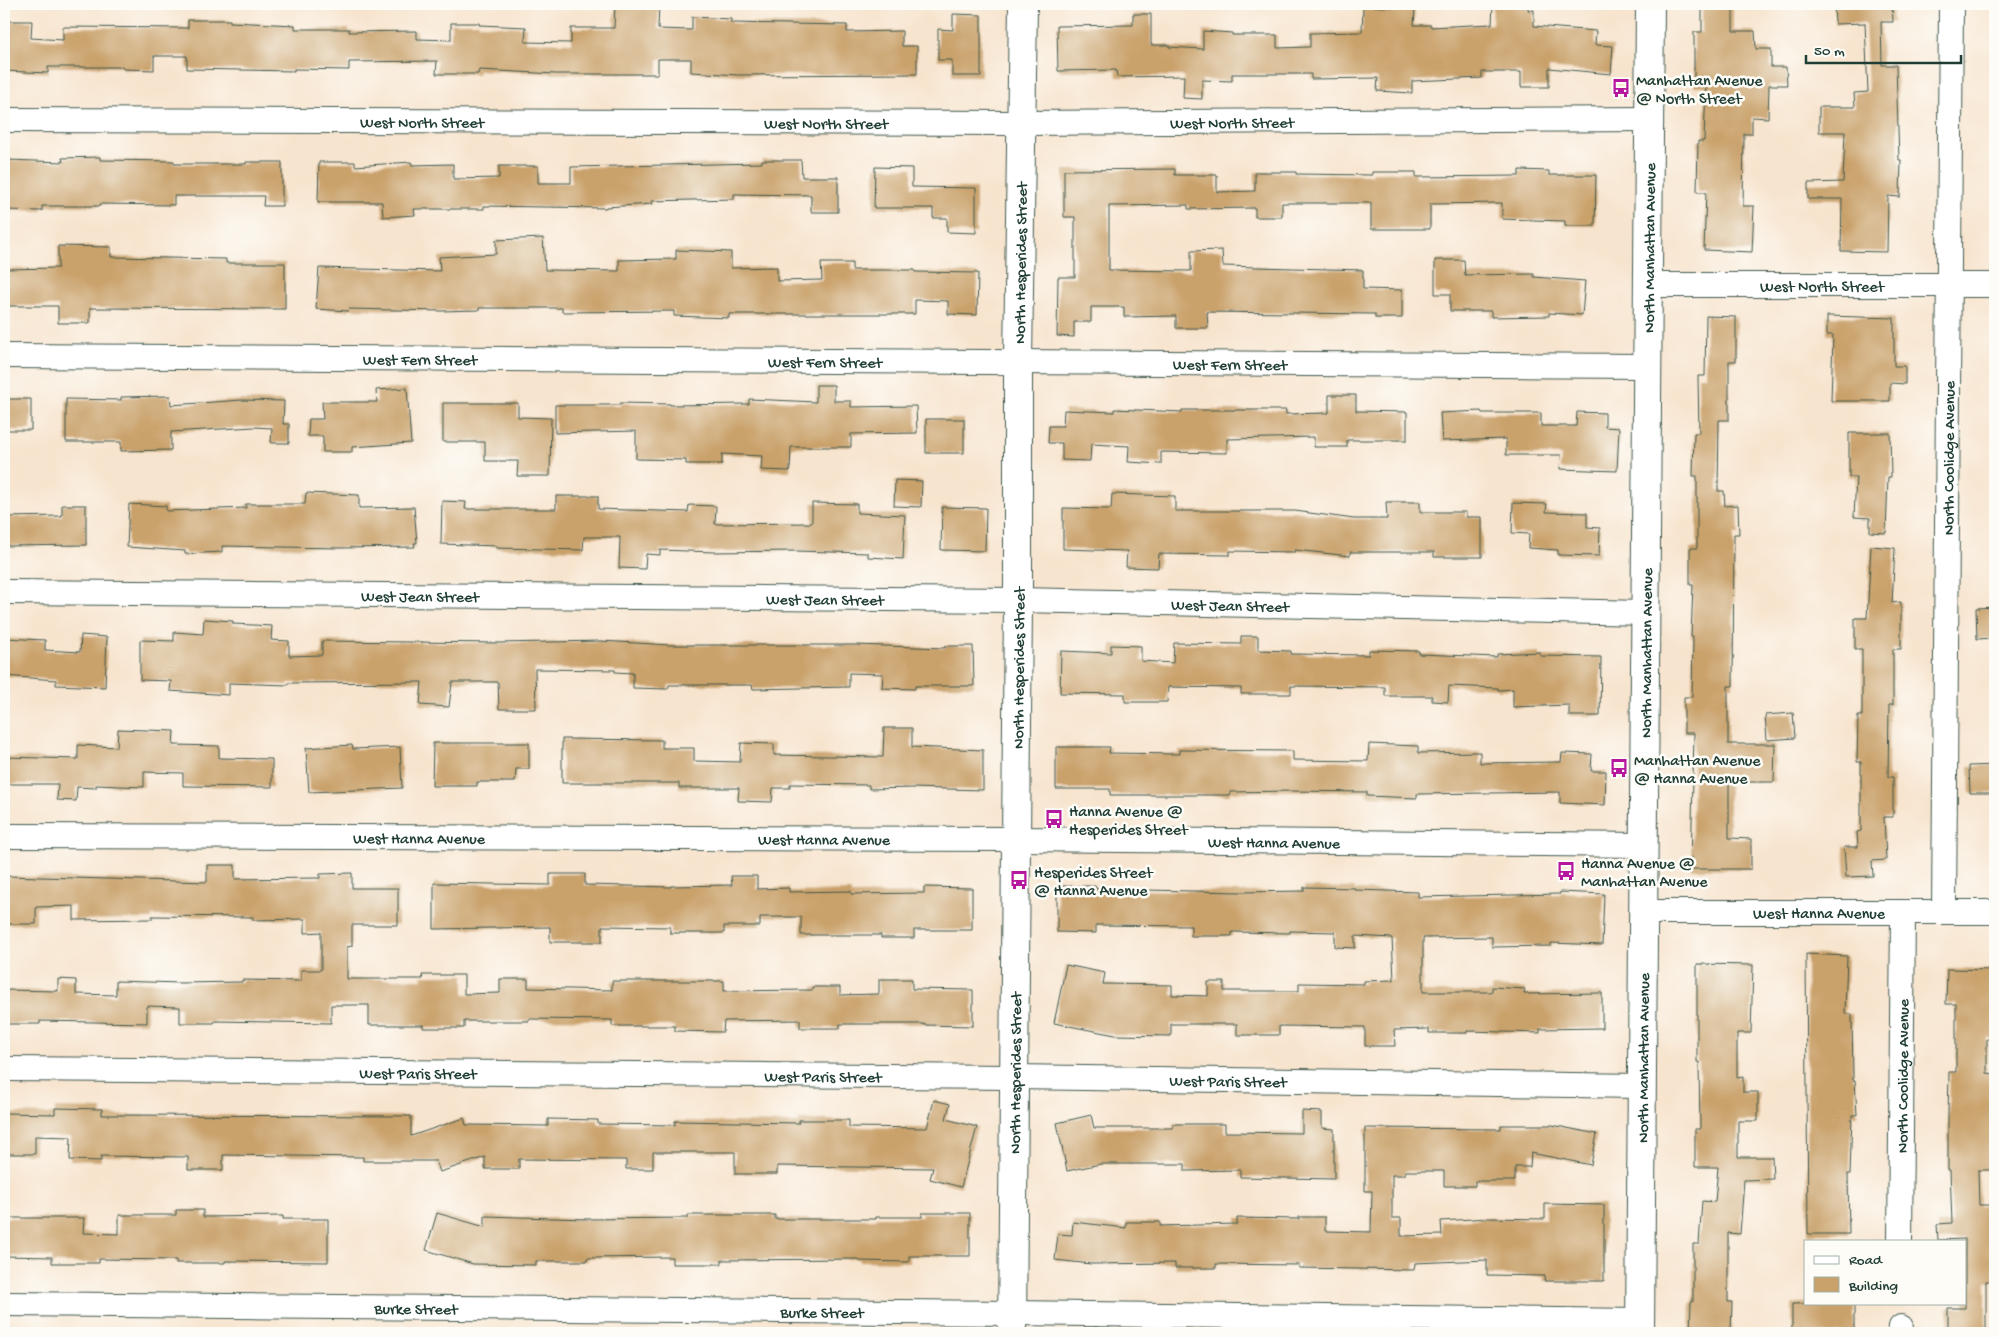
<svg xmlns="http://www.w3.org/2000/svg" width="1999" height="1337" viewBox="0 0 1999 1337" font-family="'Gochi Hand',sans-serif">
  <rect width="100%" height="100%" fill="#fdfcf7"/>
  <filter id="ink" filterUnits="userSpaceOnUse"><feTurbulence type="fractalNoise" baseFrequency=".02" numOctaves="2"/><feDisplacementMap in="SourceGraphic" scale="10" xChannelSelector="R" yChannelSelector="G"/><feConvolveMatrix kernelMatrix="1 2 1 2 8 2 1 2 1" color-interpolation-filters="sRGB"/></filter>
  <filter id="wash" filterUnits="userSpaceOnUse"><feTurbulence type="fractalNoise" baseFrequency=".0096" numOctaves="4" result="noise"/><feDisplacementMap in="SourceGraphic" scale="20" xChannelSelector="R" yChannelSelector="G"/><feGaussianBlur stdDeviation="1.12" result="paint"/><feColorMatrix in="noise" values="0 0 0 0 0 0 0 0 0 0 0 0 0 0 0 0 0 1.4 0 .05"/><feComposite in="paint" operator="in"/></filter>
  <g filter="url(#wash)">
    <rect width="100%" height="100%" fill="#f7e4ce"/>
    <g id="blocks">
      <path fill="#c9a16b" d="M615,4H659L658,29L692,30V17L731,19V23L847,25V32L902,31V46H917V74L738,75L691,72V59H658V74H556L479,70L478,74H436L437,61L349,62V70L294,69V71L187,69V56H154V70L123,69V67H48V73L4,71V21H32L31,38L63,40V27L188,28V20H230V22L295,25V29H349V32L417,31V39L451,40V23H479V25L526,27L525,42L571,43V28H614Z
        M1493,4H1528V10H1534V26L1596,31L1595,45L1613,46L1611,74L1549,68V87H1521V72H1482V78L1412,81V93L1377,91L1378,78L1311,79V74H1232V81L1202,80V99L1183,98L1184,76L1117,77L1116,70L1058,71L1057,26L1133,25V14H1151V45H1169V47L1203,49V31L1232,33V35H1277V48L1310,47V33L1362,32L1363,6L1415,8L1414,25H1431V27L1492,24Z
        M1702,4H1733V31H1755L1756,49H1771V67H1786L1787,85H1769L1768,118L1752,117V134H1744L1743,206H1754L1752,252L1704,250L1706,192H1697L1698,141H1704L1706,86H1694V32H1702Z
        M1834,4H1892L1893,22H1881L1882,65H1896L1899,160H1901L1900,197L1888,196L1887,252L1841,251L1842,199H1808V183L1843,182L1845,132H1819V107H1855L1854,93L1868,92L1865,23L1835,24Z
        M953,14L981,15V76H952V60H938V29L953,30Z
        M100,157V160L174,161V164H246V162H282V206H263L264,196H174V205L100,204V206H42V211L6,210L8,160L63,162L62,158Z
        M762,160H801L802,177H838V212H811V195L734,194V199L651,201L652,204L606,207V208L484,206V209H414L415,215L383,217L382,202H318L319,162H355V166L411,162L412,165L453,164V179L499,178V166H538V183H571V167L762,163Z
        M875,167L912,168V187L976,188V233L947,232V218H933V208H874Z
        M1175,169V175H1217V192L1255,191V172H1296V174L1372,175V172H1416V177L1519,176V170L1549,171V175H1596L1595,226H1565V221L1502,219V203L1430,204V229H1371V203H1282V217H1255V208L1188,209V205L1109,206V270L1191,271V251L1222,250L1223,266L1363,270V289L1402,290V318H1375V314L1207,312L1208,328H1176V316L1124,317V307H1091V322H1074V337L1057,336L1058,277H1075V217H1064V170Z
        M543,238L545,270L619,271V260L676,259V250L731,252V268L777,267V281L822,280L821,263H852V270H915V272L978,273L977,315L948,314V301L915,300V314H729V318L674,316V311L562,312V308H479V310L441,311L349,309L348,311L316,309L319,268L440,271L439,257L496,254V240Z
        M58,246L111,247V257L226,259V263H285V309L90,308V323H58V306H4V269L58,268Z
        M1435,260H1464L1465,275L1534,274V277L1585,281L1582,315L1549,313V316L1491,317V311H1450V294H1435Z
        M1706,316L1736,317V361H1729V420H1719L1718,491H1724L1725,506L1738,505L1739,534H1734L1733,686H1728V744H1775L1774,782H1729V838L1751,839V869H1691L1694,733H1684V697H1692L1693,637H1691L1693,585H1690V548H1697V476H1693L1694,433H1699L1698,376H1705Z
        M1827,316L1894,318V366H1905V384L1890,383V401H1831L1833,335H1827Z
        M816,385H834V401H851V407L916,406L917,433L851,434V447H791L790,471L761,470L762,456L722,454V464H686V460L636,459V431L555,433V405H620V403L670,404V405L749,404V399L816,402Z
        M407,388L411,443L352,447V452H323V436H308L309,419H323L322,402H377L376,390Z
        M1329,395H1356V411L1407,412V440H1347V447H1314V437L1227,439V453L1161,452V464L1128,462L1129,446L1091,444L1090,461L1062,460V443H1048L1049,426H1063L1064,410L1114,412V409L1182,412V410H1286V414L1329,413Z
        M170,396L171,405L242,400L284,401L283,424H289V443H271L272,428L254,427L171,432V450L121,451V442H66V399L121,400V397Z
        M4,399H31V430H4Z
        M443,403H518V417L551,418L550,476H517L518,461H485V442H443Z
        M1481,411L1482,413H1541V426H1576L1577,412L1605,413V427L1619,428L1617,471L1560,469L1561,455H1506V439L1442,441L1440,413Z
        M926,419H964V453H926Z
        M1849,433H1890L1891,477H1888L1886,533L1870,532V518L1854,517L1856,477H1849Z
        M895,480L922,481L921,507L894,506Z
        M306,493L359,495V508L414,507L417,543H414L415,547L340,548L222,546V552L185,554V551L127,547L129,504L166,506V511L246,508V504H305Z
        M1112,494L1175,496V511H1295L1354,519H1387L1386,502H1420V512H1466V517H1482V557H1434V552H1350V556L1295,550V552L1230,551V555L1159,554L1158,568L1126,567L1127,551L1063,549V508L1111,509Z
        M556,496H598V509L688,512L689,505L716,506L715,524L812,523V503L857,504V513L905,515L903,559L868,557V553L795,551L714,552L660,550V555L646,554L645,569L619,568L620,537H584L583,550L496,548V546L441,544L442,501L466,502L465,509H556Z
        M1513,503L1547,504L1546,512L1587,513V527L1600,528L1599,556L1558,555V550L1528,548L1529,534L1512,533Z
        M62,505H86V545L4,546V517L62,516Z
        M942,507L986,508L985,551L941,550Z
        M1871,546L1895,548L1892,603L1901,602V649H1893V705H1889L1888,777H1893V817H1884L1886,860L1872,861L1873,876L1846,877L1844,847H1858L1857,832L1861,831V762H1857L1858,716H1862V649H1855V618H1867Z
        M1995,607V638L1977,639L1976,608Z
        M204,619L233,621V624L272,626L271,640L289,641V656L322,655V641L498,643L601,641L670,645H855L945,648V646H973L974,686H915V689L882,688L883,674L849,673V687L753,689L752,685H669L668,689L633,688V673L615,672V670L535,669L536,709H499L498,682H452L449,707L420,705L422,682L288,683V685L229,683V695L170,691L171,681L140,680V640L174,641V632L203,634Z
        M81,635L107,637L105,687L56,685V680L4,676V638L45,640V650L80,652Z
        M1241,636H1258V650L1291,651V654L1369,655V650L1419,651V654L1497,657V654L1540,652V656L1601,657L1600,716H1569V705L1513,707V689L1498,690V688L1449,686L1448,702L1432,701V696H1385V687L1291,686V694H1241V688L1168,687L1167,702H1125V694L1060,693L1061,651L1111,653V645L1141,646V661L1173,663L1174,643L1241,644Z
        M1793,713L1795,738L1767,740L1765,715Z
        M884,728H912V747L983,750V790L912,788L869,789V785L790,784V788H773L772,802L738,801L739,788H679V783H562V739L662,740V748H694V761L740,762L741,743L774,744V755L883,757Z
        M118,729L174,731L173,745L219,746V758L272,759V787L183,786V773L144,772V787L96,785V788L77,787L76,801L57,800L58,784H4V757L78,759V745L117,747Z
        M433,743H529V769H516L515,782H477V786H432Z
        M1369,744L1418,746V753L1480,752V763L1561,762L1562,753L1592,754L1591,771H1606L1605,805L1560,803V792L1417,794V798L1367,796V792L1292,791L1230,792V795H1110V789H1056V747H1110L1109,753L1179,754V750L1293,751V760L1368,761Z
        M352,745L353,749L400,747L402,788L309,792L306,748Z
        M1995,765V793H1970L1969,766Z
        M207,865H235V879L320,878V874L352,873V888H398V925H352V946L347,947V979H423L422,975H464V994L500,993V979H528V988L612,990V981H724V991L813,990V987H840V995L879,994V979H912V989L973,990V1026L924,1025V1024H840V1028H800V1020L724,1021L723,1032L675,1031V1026H612V1020L529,1019V1021H464V1028H423V1025H369V1005H331V1023L215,1021L214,1023H180V1007L147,1006V1023L40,1021V1024H4V990L58,991V979L76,980V994L116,995V981L181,983L242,982V980L301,981V970H321V932L305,933V919L253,920V917L152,916V919L74,920V906L36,907V924H6L7,876L207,882Z
        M550,874H585V885L671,887V886L732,885L731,876H757V889L789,888V892L851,891V894L924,893V887L972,888V930H914V938H881V935H801V917H760V926H724V933H670V927L602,926V942H550V927L434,929V883L550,885Z
        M1057,886H1095L1096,889L1241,892L1304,891V887L1355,888V890L1418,892V897L1560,894V892L1604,894L1602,945L1551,943V946L1492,947V937L1423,938V992H1492V987L1525,989L1524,994L1602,993V1028L1540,1029V1033L1467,1031V1033H1429V1029L1394,1030L1395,1046H1365V1027L1279,1026V1035H1237V1024H1171V1036L1115,1035L1054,1023L1066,965L1105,973L1103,984L1172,985V995L1208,996V982H1224V991H1299V983L1364,984V981L1394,980L1392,938L1355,936V948L1335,947V932L1290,931V933L1232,932V936H1191V926L1096,925V933L1057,932Z
        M1806,954L1847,956L1845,1014H1852L1853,1080H1855L1857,1115H1852L1850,1174H1848L1849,1234H1808Z
        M1697,964L1753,965L1751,1033H1737V1078L1743,1077V1092H1758V1121H1738V1157H1772L1773,1179L1744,1180L1740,1234L1728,1233V1302H1732L1731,1333H1690L1691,1302H1693V1244H1699L1702,1201L1715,1202L1718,1167H1695V1129H1700L1699,1062H1697Z
        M1947,969L1995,970V1039H1987V1073L1994,1074L1992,1133H1995V1170H1978L1979,1205H1994V1281H1986V1333H1948V1308H1965V1239L1938,1240L1937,1224L1952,1223L1950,1170H1948V1115L1949,1072H1956V1004H1946Z
        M934,1100L950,1104L946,1119L977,1127L961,1187L930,1179L933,1168L777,1166V1174H735V1152H653V1169H626V1160L519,1159V1169H485V1157L440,1172L436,1161H363V1157L223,1155V1170H188V1157L101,1156V1161L70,1160L71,1137L35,1136V1154H4V1113L55,1114V1108L102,1109V1115L411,1116V1136L464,1118L466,1125L548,1126V1119L598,1120V1124L675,1125V1121L799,1123V1120H849V1127L927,1128Z
        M1302,1111L1322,1112V1128L1334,1129V1179L1240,1177V1170L1185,1171V1164H1100L1067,1171L1057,1123L1091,1115L1094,1128H1173V1124H1225V1132L1302,1133Z
        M1501,1125H1552L1597,1134L1591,1165L1531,1153L1530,1167H1515V1181H1475V1186H1444V1171H1405V1175H1392V1218H1401V1236L1442,1235L1441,1221L1488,1218L1545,1219V1204L1604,1205V1281H1544L1545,1276L1487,1275V1260L1415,1263L1414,1270L1299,1268V1265L1216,1264V1268H1175V1263L1091,1264L1055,1260L1058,1234L1072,1235L1073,1222L1126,1228V1222H1160V1226L1237,1224V1218L1299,1219V1217H1325V1231L1371,1232L1372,1191H1365V1128L1501,1129Z
        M176,1210H203V1217L283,1216V1219H328V1262L225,1261V1263H176V1260L99,1259V1263H52V1257L4,1256V1218H84L83,1233L119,1234V1215H176Z
        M437,1213L485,1227V1216L587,1219L688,1218V1215H775V1219H876V1217H922V1213H970V1256H909V1262L859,1261V1259L722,1260V1264H672V1257L587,1258V1261H536V1265L473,1264L426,1250Z
        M1854,1303V1333H1792V1304Z"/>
    </g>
  </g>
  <g filter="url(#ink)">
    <use href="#blocks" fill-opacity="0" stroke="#3f564b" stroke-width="1"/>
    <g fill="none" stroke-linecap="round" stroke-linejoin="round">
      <g stroke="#3f564b" stroke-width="26">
        <g id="minor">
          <path id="s1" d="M4,120L1021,123L1649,119"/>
          <path id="s2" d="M1648,285H1995"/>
          <path id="s3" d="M4,356L1647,366"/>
          <path id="s4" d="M4,592L1018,600L1645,613"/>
          <path id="s5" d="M4,836L1016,839L1644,845"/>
          <path id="s6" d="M1643,912H1995"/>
          <path id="s7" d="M1944,912L1951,4"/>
          <path id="s8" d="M4,1069L1014,1077L1642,1086"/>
          <path id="s9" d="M1900,1241L1903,912"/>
          <path id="s10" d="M4,1304L1012,1313L1640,1321"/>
          <path d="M1900,1333L1901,1327"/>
        </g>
      </g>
      <g stroke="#3f564b" stroke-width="30">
        <g id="tertiary">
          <path id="s11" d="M1012,1333L1018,600V362L1023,4"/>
          <path id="s12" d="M1640,1333L1650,4"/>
        </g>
      </g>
      <use href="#minor" stroke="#fff" stroke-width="24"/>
      <use href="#tertiary" stroke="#fff" stroke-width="28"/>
    </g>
  </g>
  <defs>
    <g id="bus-bare" transform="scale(1.5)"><path d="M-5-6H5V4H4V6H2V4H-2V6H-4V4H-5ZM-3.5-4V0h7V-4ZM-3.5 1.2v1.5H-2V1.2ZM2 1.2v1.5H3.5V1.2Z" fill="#b5179e" stroke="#fdfcf7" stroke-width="2.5" paint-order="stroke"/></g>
  </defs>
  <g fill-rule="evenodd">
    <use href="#bus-bare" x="1621" y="88"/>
    <use href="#bus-bare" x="1619" y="768"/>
    <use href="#bus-bare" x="1054" y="819"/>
    <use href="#bus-bare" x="1566" y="871"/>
    <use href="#bus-bare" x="1019" y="880"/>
  </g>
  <g text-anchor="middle" stroke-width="5" stroke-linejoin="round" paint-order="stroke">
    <g font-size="16" fill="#1f3d34" stroke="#fdfcf7" text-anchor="start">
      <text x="1636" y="85">Manhattan Avenue<tspan x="1636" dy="18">@ North Street</tspan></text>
      <text x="1634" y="765">Manhattan Avenue<tspan x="1634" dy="18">@ Hanna Avenue</tspan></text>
      <text x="1069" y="816">Hanna Avenue @<tspan x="1069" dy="18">Hesperides Street</tspan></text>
      <text x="1581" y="868">Hanna Avenue @<tspan x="1581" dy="18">Manhattan Avenue</tspan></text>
      <text x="1034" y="877">Hesperides Street<tspan x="1034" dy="18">@ Hanna Avenue</tspan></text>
    </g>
    <g font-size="16" fill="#1f3d34" stroke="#fdfcf7">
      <text dy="6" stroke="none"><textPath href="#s1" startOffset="418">West North Street</textPath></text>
      <text dy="6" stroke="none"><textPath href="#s1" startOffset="1228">West North Street</textPath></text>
      <text dy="6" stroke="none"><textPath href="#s1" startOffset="822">West North Street</textPath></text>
      <text dy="6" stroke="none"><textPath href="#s12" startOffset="1085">North Manhattan Avenue</textPath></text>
      <text dy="6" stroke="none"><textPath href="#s11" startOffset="1070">North Hesperides Street</textPath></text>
      <text dy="6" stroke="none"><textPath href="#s2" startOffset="174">West North Street</textPath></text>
      <text dy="6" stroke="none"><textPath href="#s3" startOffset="416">West Fern Street</textPath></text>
      <text dy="6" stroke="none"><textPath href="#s3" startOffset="821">West Fern Street</textPath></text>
      <text dy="6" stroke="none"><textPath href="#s3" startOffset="1226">West Fern Street</textPath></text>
      <text dy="6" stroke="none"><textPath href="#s7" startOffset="454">North Coolidge Avenue</textPath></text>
      <text dy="6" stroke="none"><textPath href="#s4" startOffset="416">West Jean Street</textPath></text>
      <text dy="6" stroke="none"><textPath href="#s4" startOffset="821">West Jean Street</textPath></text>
      <text dy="6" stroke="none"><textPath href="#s4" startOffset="1226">West Jean Street</textPath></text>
      <text dy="6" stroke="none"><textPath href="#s12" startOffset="680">North Manhattan Avenue</textPath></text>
      <text dy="6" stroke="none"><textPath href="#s11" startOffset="665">North Hesperides Street</textPath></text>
      <text dy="6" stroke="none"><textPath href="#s5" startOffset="415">West Hanna Avenue</textPath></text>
      <text dy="6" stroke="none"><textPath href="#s5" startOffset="820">West Hanna Avenue</textPath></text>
      <text dy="6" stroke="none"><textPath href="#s5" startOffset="1270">West Hanna Avenue</textPath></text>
      <text dy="6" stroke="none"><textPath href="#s6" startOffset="176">West Hanna Avenue</textPath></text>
      <text dy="6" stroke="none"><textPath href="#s12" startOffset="275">North Manhattan Avenue</textPath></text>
      <text dy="6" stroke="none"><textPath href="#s8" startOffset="414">West Paris Street</textPath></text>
      <text dy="6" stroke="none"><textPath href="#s11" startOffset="260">North Hesperides Street</textPath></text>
      <text dy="6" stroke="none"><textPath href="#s8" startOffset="819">West Paris Street</textPath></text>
      <text dy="6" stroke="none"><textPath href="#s9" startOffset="165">North Coolidge Avenue</textPath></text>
      <text dy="6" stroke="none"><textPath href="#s8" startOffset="1224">West Paris Street</textPath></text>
      <text dy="6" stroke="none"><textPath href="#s10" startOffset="412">Burke Street</textPath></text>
      <text dy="6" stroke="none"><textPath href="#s10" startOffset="818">Burke Street</textPath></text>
    </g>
  </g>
  <rect width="1999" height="1337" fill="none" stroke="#fdfcf7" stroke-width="20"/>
  <rect x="1804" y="1240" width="162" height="65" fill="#fdfcf7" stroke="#a4b0a9"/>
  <rect x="1814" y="1256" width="25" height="8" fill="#ffffff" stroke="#a4b0a9"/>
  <text x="1849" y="1264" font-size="15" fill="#1f3d34">Road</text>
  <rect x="1814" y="1277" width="25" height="15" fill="#c9a16b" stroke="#a4b0a9"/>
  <text x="1849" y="1290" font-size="15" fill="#1f3d34">Building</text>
  <path d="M1806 55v8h155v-8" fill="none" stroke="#1f3d34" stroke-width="2.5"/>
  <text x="1814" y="55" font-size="15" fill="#1f3d34" stroke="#fdfcf7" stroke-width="4" paint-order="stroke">50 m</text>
</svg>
